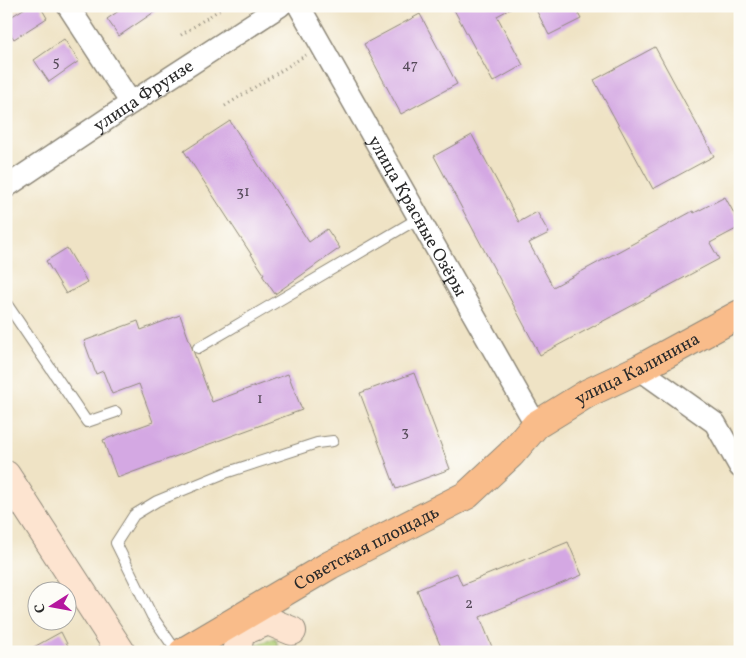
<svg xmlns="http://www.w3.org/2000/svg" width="746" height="658" viewBox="0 0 746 658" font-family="Vollkorn,serif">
  <rect width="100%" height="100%" fill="#fdfcf7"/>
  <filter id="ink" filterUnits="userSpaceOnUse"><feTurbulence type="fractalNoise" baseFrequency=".02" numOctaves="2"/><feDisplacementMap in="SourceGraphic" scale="10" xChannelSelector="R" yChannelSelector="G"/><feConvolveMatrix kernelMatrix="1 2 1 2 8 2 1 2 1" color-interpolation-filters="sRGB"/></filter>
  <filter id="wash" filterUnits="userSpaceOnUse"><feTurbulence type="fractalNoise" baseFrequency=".0096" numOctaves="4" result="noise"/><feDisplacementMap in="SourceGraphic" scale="20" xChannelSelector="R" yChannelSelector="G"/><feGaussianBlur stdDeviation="1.12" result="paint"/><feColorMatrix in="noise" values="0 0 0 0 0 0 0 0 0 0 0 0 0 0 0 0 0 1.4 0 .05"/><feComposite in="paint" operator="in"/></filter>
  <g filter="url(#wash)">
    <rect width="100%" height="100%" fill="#efe3c5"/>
    <path fill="#adca70" stroke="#6c7a4e" d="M275,638L281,652H246L245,649Z"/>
    <g id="blocks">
      <path fill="#d4a8e3" d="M28,6H40L47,18L14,39L6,27V20Z
        M126,6H163L119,36L107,19Z
        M452,6H516L497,16L523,65L493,82Z
        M534,6H574L581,19L549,35Z
        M420,14L457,84L401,114L364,44Z
        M64,39L79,61L49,82L34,60Z
        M655,47L714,156L653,189L594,80Z
        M230,121L309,242L327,229L340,248L275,294L262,275L264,274L184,151Z
        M472,135L519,222L537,212L549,233L529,243L553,287L693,211L694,213L725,197L740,224V227L710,243L719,259L540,355L434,156Z
        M67,248L87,282L66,294L46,261Z
        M180,315L212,402L288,374L302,410L117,478L103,440L153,422L139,384L112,394L103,371L96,374L84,341L138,321L141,330Z
        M414,373L450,469L396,489L360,393Z
        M568,542L582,575L480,617L494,652H443L417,590L457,573L462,585Z
        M61,632L71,652H25Z"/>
    </g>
  </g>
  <g filter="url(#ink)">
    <use href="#blocks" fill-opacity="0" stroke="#8d8778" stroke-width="1"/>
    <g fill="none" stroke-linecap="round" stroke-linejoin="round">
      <g stroke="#8d8778" stroke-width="12">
        <path id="lane" d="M6,303L87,422L116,412
          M198,348L419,218
          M177,652L152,616L116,543L134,515L157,501L225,473L317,443L333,441"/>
      </g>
      <g stroke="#8d8778" stroke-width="24">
        <g id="street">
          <path d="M68,6L131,103"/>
          <path id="s1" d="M299,6L536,425"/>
          <path id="s2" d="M6,187L131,103L280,6"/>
          <path d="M639,369L715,423L740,467"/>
        </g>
      </g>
      <g stroke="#8d8778" stroke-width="30">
        <path id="secondary" d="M6,475L121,652
          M236,652L241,632L268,621L292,631"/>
      </g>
      <g stroke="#8d8778" stroke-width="30">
        <g id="primary">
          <path id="s3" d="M183,652L330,565L467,495L511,454L536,425L588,393L639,369L740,314"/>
        </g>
      </g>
      <path stroke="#8d8778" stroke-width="3" stroke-dasharray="1 4" stroke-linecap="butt" d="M181,35L225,6
        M225,106L306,55"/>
      <use href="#lane" stroke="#fff" stroke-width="10"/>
      <use href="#street" stroke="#fff" stroke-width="21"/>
      <use href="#secondary" stroke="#fde4d0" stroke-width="28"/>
      <use href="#primary" stroke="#f9bc8a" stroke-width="28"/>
    </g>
  </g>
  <g text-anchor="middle" stroke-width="4" stroke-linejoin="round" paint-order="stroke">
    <g font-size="15" fill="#554a59">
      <text x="56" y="66">5</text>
      <text x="410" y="69">47</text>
      <text x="243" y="196">31</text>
      <text x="260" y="403">1</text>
      <text x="405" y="436">3</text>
      <text x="469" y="608">2</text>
    </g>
    <g font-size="18" fill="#2b2b2b" stroke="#fdfcf7">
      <text dy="6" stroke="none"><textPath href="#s2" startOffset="165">улица Фрунзе</textPath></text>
      <text dy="6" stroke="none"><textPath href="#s1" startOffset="241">улица Красные Озёры</textPath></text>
      <text dy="6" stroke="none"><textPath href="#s3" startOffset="539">улица Калинина</textPath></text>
      <text dy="6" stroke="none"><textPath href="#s3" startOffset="211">Советская площадь</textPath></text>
    </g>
  </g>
  <rect width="746" height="658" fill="none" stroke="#fdfcf7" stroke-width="25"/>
  <g transform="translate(52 606) rotate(259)"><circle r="24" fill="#fdfcf7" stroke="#a9a8a5"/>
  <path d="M0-4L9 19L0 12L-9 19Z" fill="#b5179e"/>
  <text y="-8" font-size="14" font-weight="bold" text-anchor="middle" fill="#2b2b2b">С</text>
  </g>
</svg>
